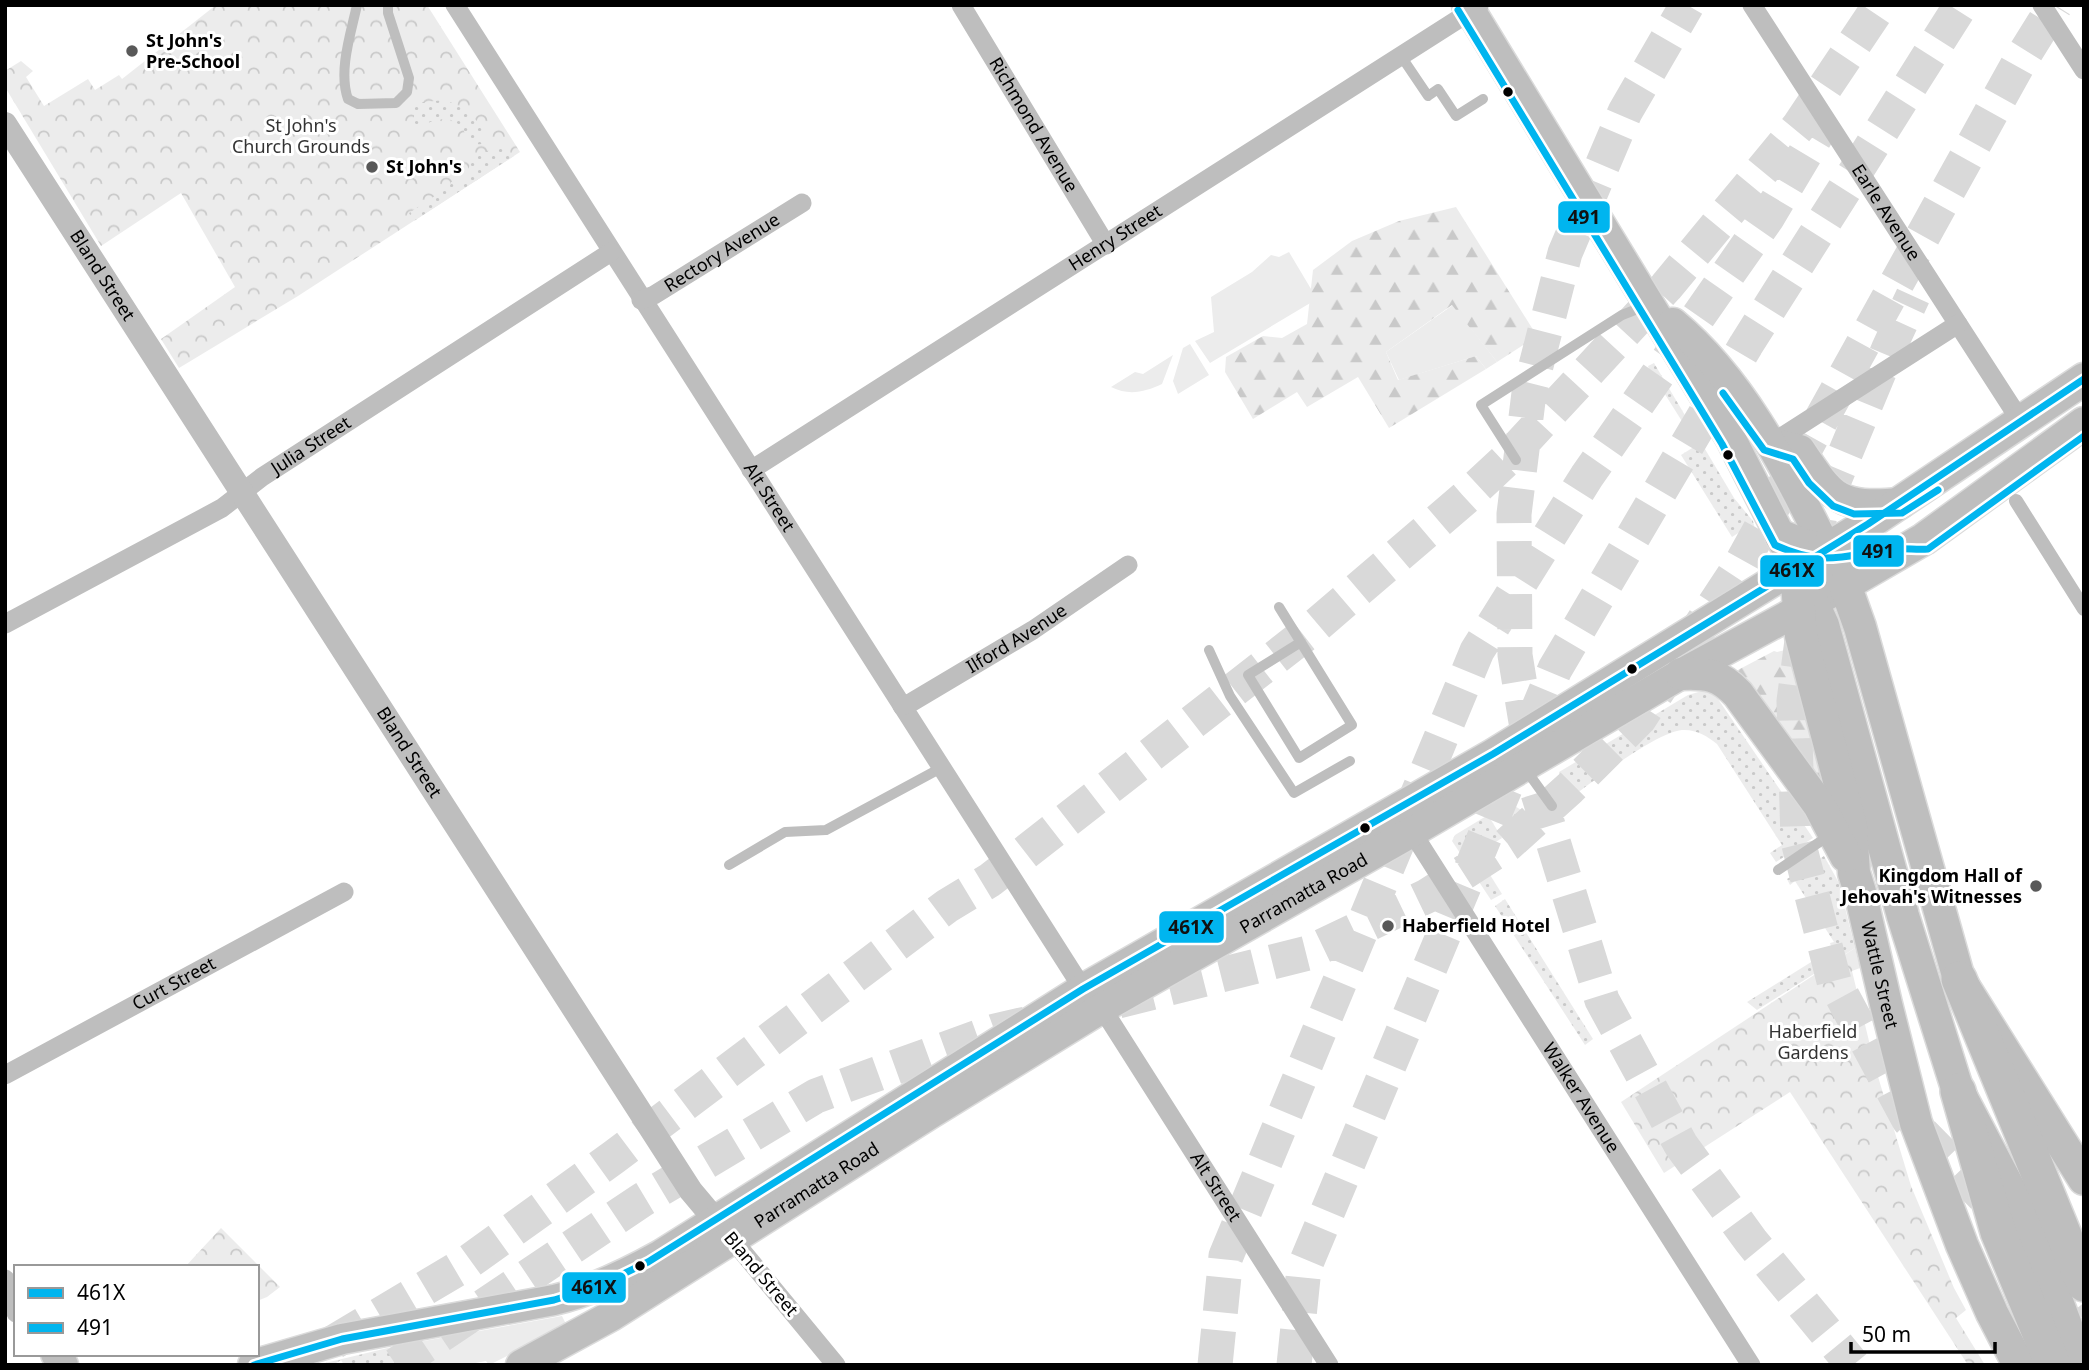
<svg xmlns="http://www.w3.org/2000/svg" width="2089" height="1370" viewBox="0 0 2089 1370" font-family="'Noto Sans',sans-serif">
  <defs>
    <pattern id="forest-firs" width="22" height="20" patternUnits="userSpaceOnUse" patternTransform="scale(1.75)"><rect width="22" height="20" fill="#ececec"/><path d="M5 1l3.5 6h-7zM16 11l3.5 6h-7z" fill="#c9c9c9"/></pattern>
    <pattern id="park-crowns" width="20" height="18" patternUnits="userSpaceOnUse" patternTransform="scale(1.75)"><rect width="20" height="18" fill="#ececec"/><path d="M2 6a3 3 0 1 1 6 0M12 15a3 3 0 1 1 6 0" fill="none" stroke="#c9c9c9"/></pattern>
    <pattern id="garden-dots" width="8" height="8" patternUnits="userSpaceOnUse" patternTransform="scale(1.75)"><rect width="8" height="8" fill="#ececec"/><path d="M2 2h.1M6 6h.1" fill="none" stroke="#c9c9c9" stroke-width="1.8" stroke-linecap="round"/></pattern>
  </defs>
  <rect width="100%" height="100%" fill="#fff"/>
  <path fill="#ececec" d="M1289,252L1317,299L1210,363L1195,341L1214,332L1211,297L1252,272L1271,255L1279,257Z
    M1453,305L1497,362L1486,369L1476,356L1399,380L1386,352Z
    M1190,344L1209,375L1178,394L1173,381L1183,348Z
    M1173,355L1162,384C1145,392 1129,396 1111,387L1135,372L1143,374Z
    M562,1316L567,1326L489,1365L486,1361L465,1365H405L396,1346Z"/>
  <path fill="url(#forest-firs)" d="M1456,207L1537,336L1497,362L1452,305L1386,352L1398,380L1476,356L1486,369L1389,428L1358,377L1307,407L1297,392L1253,419L1225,372L1226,357L1263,336L1282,338L1307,324L1313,270L1352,241L1399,221Z
    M1797,647L1832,797L1818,790L1736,671L1774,651L1777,652Z"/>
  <path fill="url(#park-crowns)" d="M216,5H427L520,152L298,296L179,368L161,339L235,287L181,193L101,246L5,87V71L21,61L33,71L26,77L44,106L88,79L95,90L119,75L122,79Z
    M1855,948L1860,968L1852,971L1876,1070L1911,1186L1954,1288L1966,1310L1956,1318L1985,1365H1968L1790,1092L1664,1173L1621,1102Z
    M221,1228L280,1287L267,1297L257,1301V1267H185Z"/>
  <path fill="url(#garden-dots)" d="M445,100C460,105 491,124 482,144L469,145L462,126L447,118L430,122L418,131L414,120V103Z
    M493,148L504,149L514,156L414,221L409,213L450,186L451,182L466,181L471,159Z
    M1654,363L1734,498L1753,521L1760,550L1757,562H1755L1750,541L1743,530L1732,537L1681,455L1697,445L1649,369L1648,366Z
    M1702,691L1711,693L1718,699L1813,838L1776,862L1770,853L1782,845L1717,744C1707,736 1696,729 1682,730C1654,733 1590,784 1565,802L1559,772L1688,695Z
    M1510,803L1534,818L1510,830L1497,810Z
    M1488,815L1502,838L1477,854L1502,894L1491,900L1452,841L1455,835Z
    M1824,856L1839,883L1855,948L1757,1010L1747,1002L1832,949L1830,943L1834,942L1795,881L1790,885L1787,879Z
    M1505,899L1593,1039L1585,1045L1495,906Z
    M396,1346L405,1365H344L341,1360L333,1365H317Z"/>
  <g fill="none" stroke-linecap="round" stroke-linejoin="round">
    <path stroke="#d9d9d9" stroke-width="35" stroke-dasharray="35 18" stroke-linecap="butt" d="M1814,553L1820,514L1889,348L1913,296
      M1803,633L1794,701L1798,841L1834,981L1909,1120L1997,1210
      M1528,734L1515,655L1514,514L1529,393L1565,253L1625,112L1687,5
      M1538,793L1602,1000L1681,1145L1751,1241L1853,1365
      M1118,1001L1308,953L1427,896L1508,844L1570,788L1639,719L1740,566L2017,66L2055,5
      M2045,1266L2084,1315
      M334,1342L464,1265L614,1157L947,906L990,880L1312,629L1465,498L1509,457L1666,287L1799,126L1880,5
      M396,1365L642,1200L816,1096L995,1031L1026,1024
      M1215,1365L1226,1256L1477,651L1587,476L1767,218L1824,122
      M1294,1365L1304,1268L1555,669L1746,345L1961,5"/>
    <g stroke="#dbdbdb" stroke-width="33">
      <g id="primary">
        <path d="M1772,443L1800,450C1833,500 1839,508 1901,503"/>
        <path d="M56,1354L63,1365"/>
        <path d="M253,1365L342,1339L554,1300C592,1291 627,1274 661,1255L1083,989L1493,754L1796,567L1731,439L1467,5"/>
        <path id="s12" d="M521,1365L611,1316L931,1113L1102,1008L1412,832L1681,674L1845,585C1797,494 1754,390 1673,323"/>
      </g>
    </g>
    <g stroke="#dbdbdb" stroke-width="35">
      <g id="trunk">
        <path d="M2084,423L1924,539L1845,585L1860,627L1959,979L2084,1179"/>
        <path d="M1781,536L1809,547L1836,548"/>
        <path d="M1796,567L1823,625L1903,916L1958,1091L2027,1222L2081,1365"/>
        <path d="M1796,567L1868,524L2084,379"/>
        <path id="s13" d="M1797,583L1801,636L1851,826L1854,873L1860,892L1886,1004L1916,1123L1962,1245L1992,1313L2019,1365"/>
        <path d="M1681,674C1707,673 1719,674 1738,694L1819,805L1846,856"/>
      </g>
    </g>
    <g stroke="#dbdbdb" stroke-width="38">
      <path id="motorway" d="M1959,979L2084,1284
        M1958,1091L1998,1232L2053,1365"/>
    </g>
    <path stroke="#bebebe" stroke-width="10" d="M357,5C351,33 338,71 348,99L358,104L396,103L407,92L409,78L388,13V5
      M1401,56L1428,96L1438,89L1456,116L1483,99
      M1516,460L1481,405L1622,315L1645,306
      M1279,607L1352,725L1299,758L1248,675L1301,642
      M1209,650L1230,696L1294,793L1350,761
      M1526,770L1552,806
      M729,865L785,832L826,830L941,768
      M1778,870L1830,835"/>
    <path stroke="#bebebe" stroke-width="14" d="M2016,501L2084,609"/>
    <g stroke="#bebebe" stroke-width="19">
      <path id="s1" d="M455,5L1083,989"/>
      <path id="s2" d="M961,5L1106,245"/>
      <path id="s3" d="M1752,5L2020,420"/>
      <path d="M2042,5L2084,70"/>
      <path id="s4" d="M641,300L654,295L802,203"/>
      <path d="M1772,443L1958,324"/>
      <path id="s5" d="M751,470L1479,6"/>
      <path id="s6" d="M5,624L222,508L262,477L611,252"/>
      <path id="s7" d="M902,706L912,702L1033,630L1128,565"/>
      <path id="s8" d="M1412,832L1751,1365"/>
      <path id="s9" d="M1102,1008L1329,1365"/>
      <path id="s10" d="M5,1075L344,892"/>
      <path d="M732,1239L836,1365"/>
      <path d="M5,1279L16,1313"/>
    </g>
    <path stroke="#bebebe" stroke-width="24" id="s11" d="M5,124L691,1191L728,1235"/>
    <use href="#primary" stroke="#bebebe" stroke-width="30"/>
    <use href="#trunk" stroke="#bebebe" stroke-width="32"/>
    <use href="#motorway" stroke="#bebebe" stroke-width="35"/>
    <g stroke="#fff" stroke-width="12">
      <path id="bus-1" d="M254,1365L342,1339L554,1300L596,1287L648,1262L1083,989L1493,754L1761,590L1868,524L2084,379"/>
    </g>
    <g stroke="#fff" stroke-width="12">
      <path id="bus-2" d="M1458,10L1722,444L1775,545C1825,568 1844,555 1894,549C1906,548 1917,550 1928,549L2084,436
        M1723,393L1764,450L1793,459L1809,483L1833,506L1854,514L1902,513L1938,490"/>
    </g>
    <use href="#bus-1" stroke="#00b5ef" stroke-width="7"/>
    <use href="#bus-2" stroke="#00b5ef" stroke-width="7"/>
  </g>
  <g fill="#595959" stroke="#fff" stroke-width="2.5">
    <circle cx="132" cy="51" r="7"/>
    <circle cx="372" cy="167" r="7"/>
    <circle cx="2036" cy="886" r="7"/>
    <circle cx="1388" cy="926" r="7"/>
  </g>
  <g fill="#000" stroke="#fff" stroke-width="2.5">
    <circle cx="1508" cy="92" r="6"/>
    <circle cx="1728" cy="455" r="6"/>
    <circle cx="1632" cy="669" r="6"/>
    <circle cx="1365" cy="828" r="6"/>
    <circle cx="640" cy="1266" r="6"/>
  </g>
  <g text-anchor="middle" stroke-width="6" stroke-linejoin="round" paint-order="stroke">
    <g font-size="18" font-weight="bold" fill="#000" stroke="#fff" text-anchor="start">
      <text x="146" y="47">St John's<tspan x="146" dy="21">Pre-School</tspan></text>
      <text x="386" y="173">St John's</text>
      <text x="2022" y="882" text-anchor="end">Kingdom Hall of<tspan x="2022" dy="21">Jehovah's Witnesses</tspan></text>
      <text x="1402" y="932">Haberfield Hotel</text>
    </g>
    <g font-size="18" fill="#000" stroke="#fff">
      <text dy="6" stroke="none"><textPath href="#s2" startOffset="140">Richmond Avenue</textPath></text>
      <text dy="6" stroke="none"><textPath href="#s3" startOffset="247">Earle Avenue</textPath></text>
      <text dy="6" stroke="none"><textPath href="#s5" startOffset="432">Henry Street</textPath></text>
      <text dy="6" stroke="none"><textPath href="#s4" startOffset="94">Rectory Avenue</textPath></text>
      <text dy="6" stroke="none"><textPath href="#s11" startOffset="180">Bland Street</textPath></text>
      <text dy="6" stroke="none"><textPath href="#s6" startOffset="355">Julia Street</textPath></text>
      <text dy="6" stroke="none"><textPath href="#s1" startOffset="584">Alt Street</textPath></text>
      <text dy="6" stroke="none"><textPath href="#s7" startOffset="133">Ilford Avenue</textPath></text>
      <text dy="6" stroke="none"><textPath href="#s11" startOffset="747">Bland Street</textPath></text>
      <text dy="6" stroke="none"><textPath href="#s12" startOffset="914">Parramatta Road</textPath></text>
      <text dy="6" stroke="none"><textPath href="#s13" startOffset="402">Wattle Street</textPath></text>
      <text dy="6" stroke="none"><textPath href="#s10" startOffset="192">Curt Street</textPath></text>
      <text dy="6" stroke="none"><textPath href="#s8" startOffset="315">Walker Avenue</textPath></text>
      <text dy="6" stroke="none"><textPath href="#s12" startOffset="346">Parramatta Road</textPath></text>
      <text dy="6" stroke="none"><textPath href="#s9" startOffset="212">Alt Street</textPath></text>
      <text transform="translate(761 1274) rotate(50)" y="6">Bland Street</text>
    </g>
    <g font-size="18" fill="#333" stroke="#fff">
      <text x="301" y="132">St John's<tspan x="301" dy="21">Church Grounds</tspan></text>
      <text x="1813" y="1038">Haberfield<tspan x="1813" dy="21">Gardens</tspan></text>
    </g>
  </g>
  <g stroke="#fff" stroke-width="2.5">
    <rect x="1557" y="200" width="54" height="34" rx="7" fill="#00b5ef"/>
    <rect x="1852" y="534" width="53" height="34" rx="7" fill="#00b5ef"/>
    <rect x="1759" y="554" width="66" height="34" rx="7" fill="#00b5ef"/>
    <rect x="1158" y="910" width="67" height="34" rx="7" fill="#00b5ef"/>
    <rect x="561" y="1271" width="66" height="33" rx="7" fill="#00b5ef"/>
  </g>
  <g font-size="19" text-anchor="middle" font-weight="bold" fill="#111">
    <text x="1584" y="224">491</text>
    <text x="1878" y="558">491</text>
    <text x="1792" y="577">461X</text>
    <text x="1191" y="934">461X</text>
    <text x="594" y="1294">461X</text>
  </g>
  <rect width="2089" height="1370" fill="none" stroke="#000000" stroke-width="14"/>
  <rect x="14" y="1265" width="245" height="91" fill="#ffffff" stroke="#999999" stroke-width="2"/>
  <rect x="28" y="1288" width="35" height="10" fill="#00b5ef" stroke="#999999" stroke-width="2"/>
  <text x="77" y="1300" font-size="21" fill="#000000">461X</text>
  <rect x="28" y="1323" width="35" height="10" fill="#00b5ef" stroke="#999999" stroke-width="2"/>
  <text x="77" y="1335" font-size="21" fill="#000000">491</text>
  <path d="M1851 1342v10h144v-10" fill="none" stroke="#000000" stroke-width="3.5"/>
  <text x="1862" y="1342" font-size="21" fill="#000000" stroke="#ffffff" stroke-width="5" paint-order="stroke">50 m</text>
</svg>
